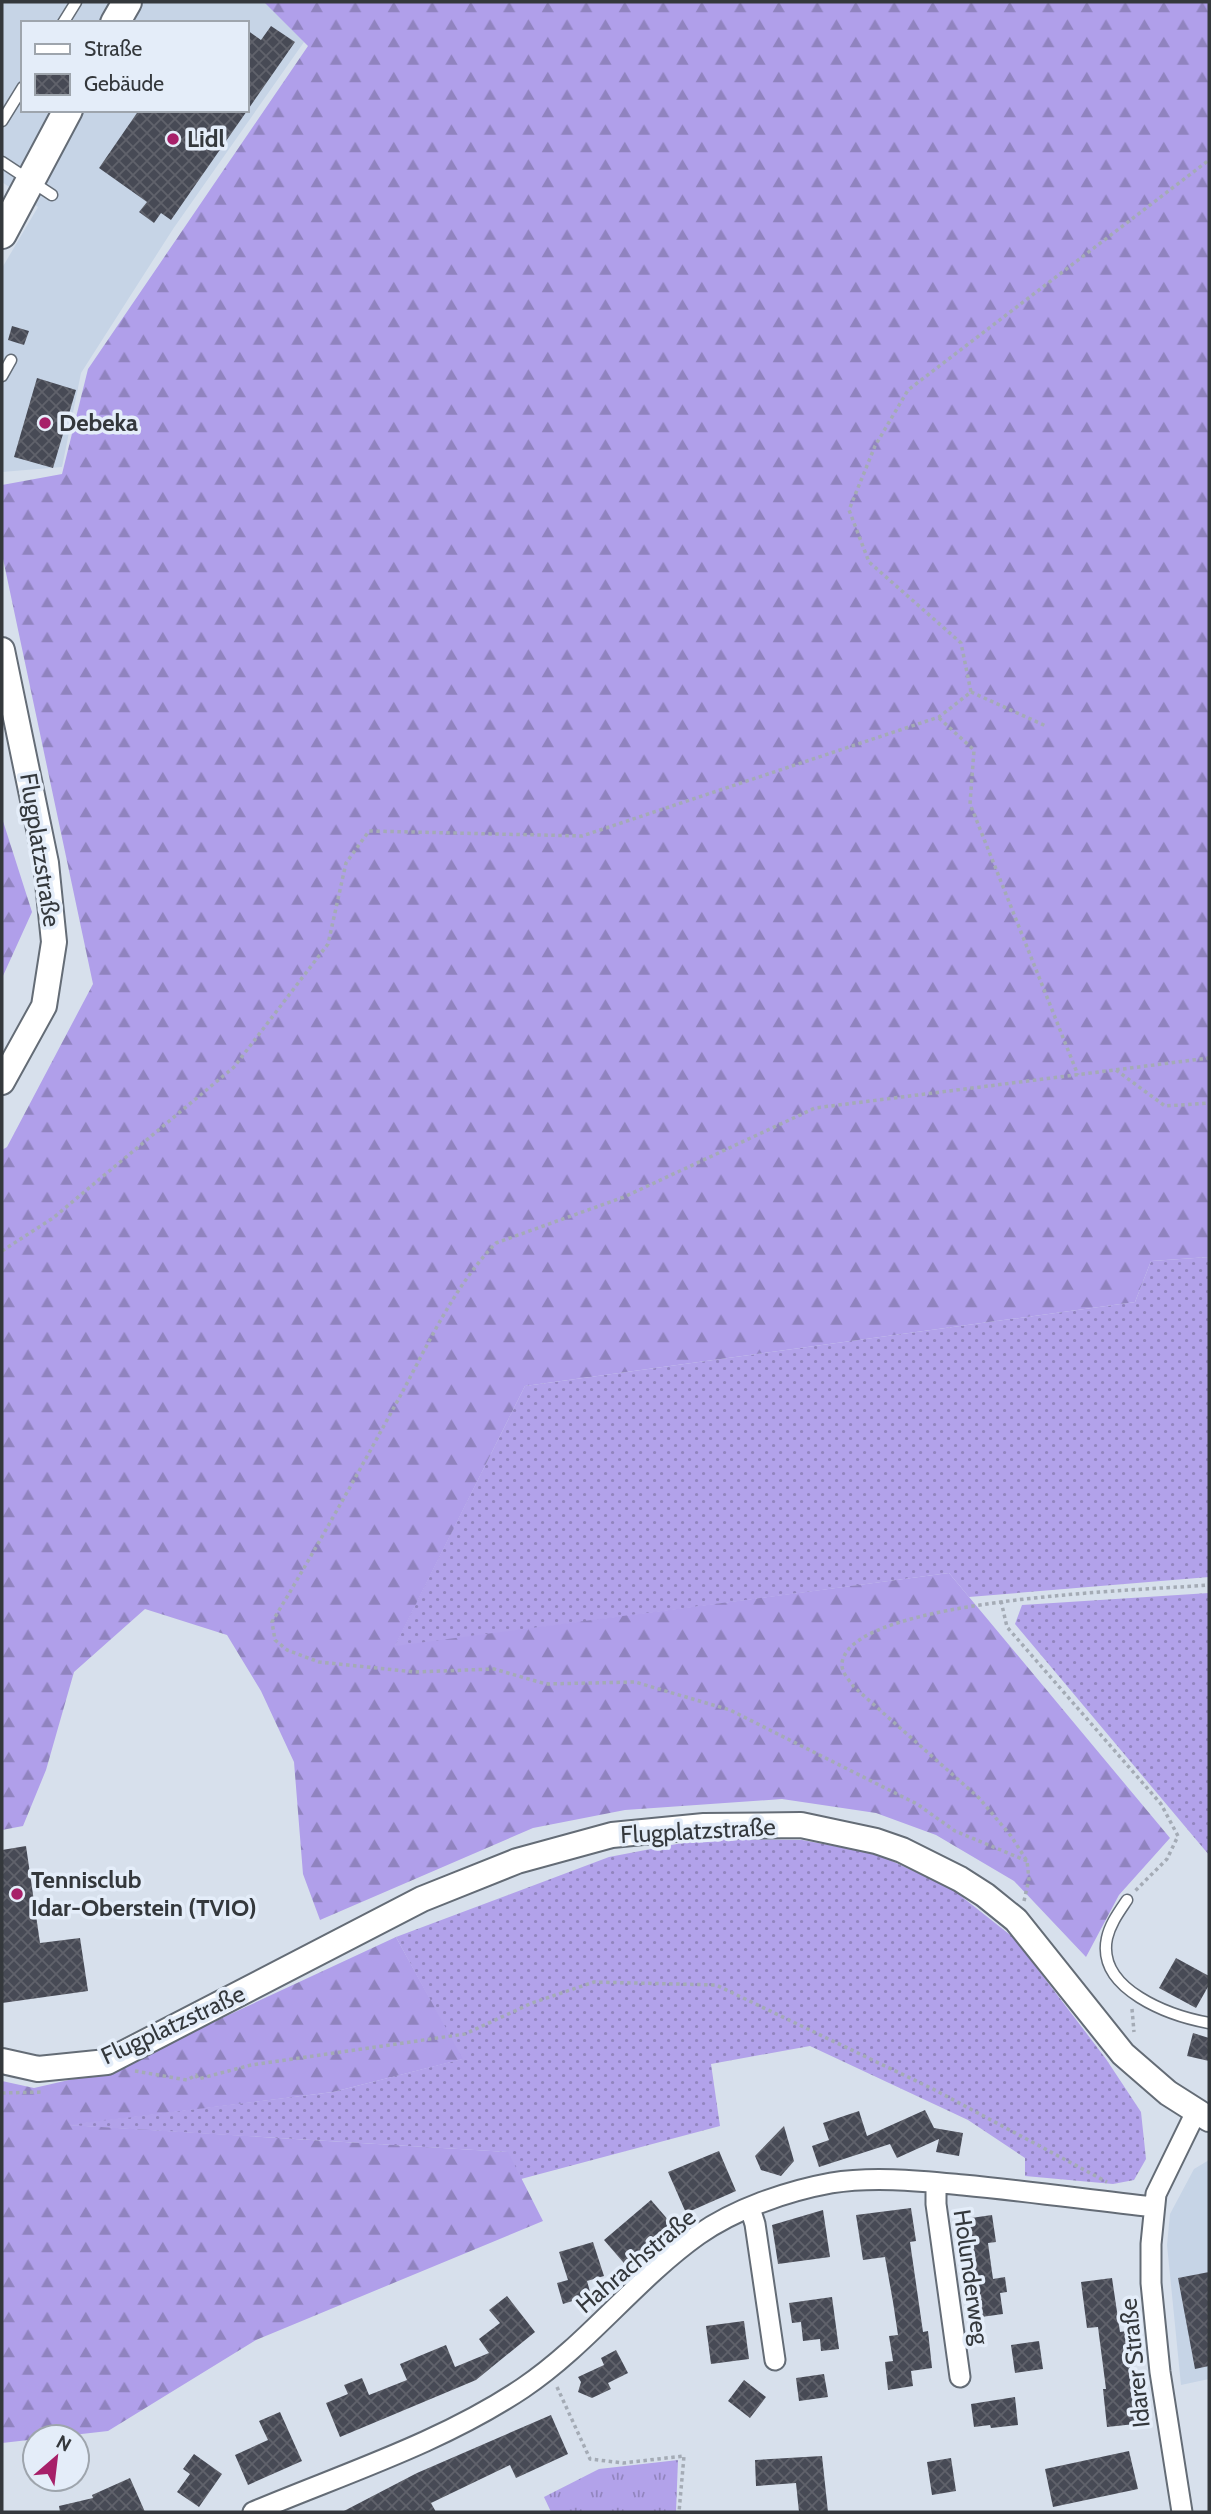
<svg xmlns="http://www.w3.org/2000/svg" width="1211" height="2514" viewBox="0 0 1211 2514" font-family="Cabin,sans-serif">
  <defs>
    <pattern id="grass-dots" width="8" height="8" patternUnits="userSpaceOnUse" patternTransform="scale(1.75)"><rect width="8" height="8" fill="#b2a2ea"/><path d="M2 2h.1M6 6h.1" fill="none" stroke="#9285bf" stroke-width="1.8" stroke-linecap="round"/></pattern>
    <pattern id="forest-firs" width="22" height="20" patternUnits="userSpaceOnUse" patternTransform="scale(1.75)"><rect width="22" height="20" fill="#b09fea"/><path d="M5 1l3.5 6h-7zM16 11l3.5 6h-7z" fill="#9083bf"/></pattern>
    <pattern id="park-tufts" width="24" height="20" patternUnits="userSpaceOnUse" patternTransform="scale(1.75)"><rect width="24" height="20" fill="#b2a2ea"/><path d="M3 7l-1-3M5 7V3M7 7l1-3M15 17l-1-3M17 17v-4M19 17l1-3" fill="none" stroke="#9285bf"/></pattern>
    <pattern id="building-cross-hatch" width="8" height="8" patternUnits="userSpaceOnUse" patternTransform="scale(1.75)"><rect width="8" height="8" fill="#474a55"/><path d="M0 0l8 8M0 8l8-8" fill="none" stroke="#60626b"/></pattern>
  </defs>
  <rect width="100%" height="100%" fill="#d7e0ec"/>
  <path fill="#c6d4e6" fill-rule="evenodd" d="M2,2H273L304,42L173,229L81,373L62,467L2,472V268L38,207L2,182ZM23,23H247V110H23Z
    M1209,2160V2379L1181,2385L1167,2245L1170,2214L1194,2169Z"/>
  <path fill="url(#grass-dots)" d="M1209,1257V1577L969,1597L949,1573L394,1647L525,1386L1135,1302L1151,1261Z
    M1209,1593V1855L1015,1624L1022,1605Z
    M703,1839L802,1840L877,1854L952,1889L1014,1938L1106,2059L1141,2112L1146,2159L1134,2180L1113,2184L1025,2176V2158L968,2120L810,2046L711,2064L720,2126L521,2179L507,2152L64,2125L333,2092L462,2059L396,1937L609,1857Z"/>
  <path fill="url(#forest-firs)" d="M264,2H1209V1257L1151,1261L1135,1302L525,1386L395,1646L949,1573L1170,1838L1119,1895L1086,1957L1014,1881L936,1835L876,1813L782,1799L625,1810L533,1828L320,1920L303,1874L294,1762L261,1691L227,1635L145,1609L74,1672L46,1770L23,1826L2,1830V1150L7,1147L93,984L2,554V485L62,474L88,369L308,46Z
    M2,818L32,912L2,978Z
    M396,1937L463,2059L333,2092L69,2125L508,2152L543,2221L256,2340L108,2431L2,2443V2081L34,2088L108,2071Z"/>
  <path fill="url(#park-tufts)" d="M678,2460L676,2512H551L544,2497L599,2469Z"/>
  <path fill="url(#building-cross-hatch)" d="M271,26L295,42L171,220L161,213L154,223L139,212L147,202L99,168L139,110H247V30L261,40Z
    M12,326L29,331L24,345L8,340Z
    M37,378L76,390L53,468L14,457Z
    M26,1846L40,1943L80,1938L88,1991L2,2003V1850Z
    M1176,1958L1209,1976V1985L1196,2008L1159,1988Z
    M1193,2033L1209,2038V2061L1187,2056Z
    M925,2110L934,2128L963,2133L959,2156L936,2152L939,2139L897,2158L890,2144L819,2167L812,2146L829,2140L823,2123L859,2111L867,2136Z
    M784,2126L794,2161L781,2176L761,2170L755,2156Z
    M719,2151L736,2191L686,2213L668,2172Z
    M651,2200L676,2229L629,2269L604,2240Z
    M911,2208L916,2241L910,2242L923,2332L928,2331L932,2368L911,2371L913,2386L888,2390L885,2362L893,2361L889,2336L898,2335L893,2302L885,2257L863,2260L856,2215Z
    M823,2210L830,2257L778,2264L772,2225Z
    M992,2215L996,2242L988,2243L993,2279L1005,2277L1007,2292L1000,2293L1003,2314L974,2318L963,2246H967L964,2219Z
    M593,2242L604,2276L587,2281L591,2295L563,2304L557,2283L568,2280L559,2252Z
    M1209,2272V2366L1195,2369L1178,2278Z
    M1112,2278L1120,2332L1127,2331L1135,2424L1107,2427L1103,2389H1106L1098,2327L1087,2328L1081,2282Z
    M507,2296L535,2332L476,2380L340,2437L326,2403L348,2394L344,2385L362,2378L369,2395L407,2380L400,2364L446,2345L455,2367L489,2353L479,2339L500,2323L489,2310Z
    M832,2297L839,2349L821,2351L820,2339L803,2341L801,2322L792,2323L789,2303Z
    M744,2321L749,2359L711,2364L706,2326Z
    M1039,2341L1043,2369L1015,2373L1011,2345Z
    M616,2350L628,2373L608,2383L611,2389L592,2398L578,2392L581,2382L578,2377L604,2365L601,2358Z
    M824,2374L828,2397L799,2401L796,2378Z
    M744,2380L766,2397L750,2418L728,2401Z
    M1015,2397L1018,2425L991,2428L990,2425L974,2427L971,2404Z
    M280,2412L302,2461L248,2485L235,2455L268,2440L259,2421Z
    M551,2415L568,2454L516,2478L510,2465L431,2503L436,2512H342L417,2473Z
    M1129,2451L1138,2489L1053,2507L1045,2469Z
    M194,2454L222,2474L199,2507L177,2492L190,2474L183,2469Z
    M822,2456L828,2512H799L796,2483L756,2486L755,2460Z
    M951,2458L956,2491L932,2495L927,2462Z
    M130,2478L145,2512H60L59,2506L93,2498L92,2495Z"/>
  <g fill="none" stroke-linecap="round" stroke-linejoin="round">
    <g stroke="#646c76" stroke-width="13">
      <path id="service" d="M63,23L76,2
        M2,121L23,87
        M2,162L52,195
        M2,376L11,360
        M1127,1900C1119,1912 1110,1924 1107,1938C1096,1990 1171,2016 1209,2023"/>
    </g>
    <g stroke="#646c76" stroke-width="23">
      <path id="minor" d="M936,2183V2204L960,2377
        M750,2208L755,2224L775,2360
        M253,2512C343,2474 441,2443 523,2388C587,2345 635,2280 698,2235C735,2209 787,2191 831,2183C874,2176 920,2181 963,2185C1027,2191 1090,2200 1153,2207
        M1182,2512L1160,2372L1151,2283V2244L1156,2194L1196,2112"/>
    </g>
    <g stroke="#646c76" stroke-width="28">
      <path id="tertiary" d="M2,650L46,863L54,942L44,1006L2,1082
        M2,2061L38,2069L107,2062L422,1899L517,1861L612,1835L704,1826L801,1825L876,1841L902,1850L960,1879L985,1895L1016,1920L1123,2054L1168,2093L1209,2119"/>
    </g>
    <g stroke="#646c76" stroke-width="32">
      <path id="secondary" d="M115,23L127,2
        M2,234L68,110"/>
    </g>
    <path stroke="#a4abb5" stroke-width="3.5" stroke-dasharray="3.5 3.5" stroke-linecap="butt" d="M971,692L1046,726
      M939,718L974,750L970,804L1078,1075
      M1116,1070L1165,1106L1209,1103
      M2,1251L53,1218L234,1067L328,944L346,863L369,831L582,836L939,717L971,692L961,643L869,562L849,510L875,446L908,390L1209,160
      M1001,1601L1007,1627L1161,1804L1178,1836L1167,1859L1134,1892
      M1027,1861L955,1831L917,1804L730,1710L635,1682L546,1684L494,1669L415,1672L319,1662L287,1650L275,1640L272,1622C316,1549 357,1475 398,1400C427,1347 453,1287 496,1243L624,1197L815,1108L1209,1058
      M1024,1901L1029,1879L1027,1861L1011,1836L979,1798L854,1687C849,1680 841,1672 842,1663C851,1597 1152,1590 1209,1585
      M1132,2009L1134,2032
      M135,2071L187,2080L196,2075L198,2079L251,2065L465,2034L532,2003L594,1982L716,1985L933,2089L1107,2182
      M2,2093L43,2092
      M557,2387L590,2459L623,2463L684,2456L679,2512"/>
    <use href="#service" stroke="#fff" stroke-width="10"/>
    <use href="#minor" stroke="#fff" stroke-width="19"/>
    <use href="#tertiary" stroke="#fff" stroke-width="24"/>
    <use href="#secondary" stroke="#fff" stroke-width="28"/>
  </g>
  <g fill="#a72069" stroke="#e4edf9" stroke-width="2.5">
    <circle cx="173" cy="139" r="7"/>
    <circle cx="45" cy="423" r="7"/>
    <circle cx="17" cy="1894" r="7"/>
  </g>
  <g text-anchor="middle" stroke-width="7" stroke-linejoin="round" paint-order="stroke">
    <g font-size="24" font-weight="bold" fill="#34383c" stroke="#e4edf9" text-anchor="start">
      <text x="187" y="147">Lidl</text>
      <text x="59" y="431">Debeka</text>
      <text x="31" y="1888">Tennisclub<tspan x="31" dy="28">Idar-Oberstein (TVIO)</tspan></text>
    </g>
    <g font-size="24" fill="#34383c" stroke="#e4edf9">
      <text transform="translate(40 850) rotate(81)" y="8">Flugplatzstraße</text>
      <text transform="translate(698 1831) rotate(-3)" y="8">Flugplatzstraße</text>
      <text transform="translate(173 2025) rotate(-25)" y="8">Flugplatzstraße</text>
      <text transform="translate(636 2261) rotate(-40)" y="8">Hahrachstraße</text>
      <text transform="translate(971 2277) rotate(82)" y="8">Holunderweg</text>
      <text transform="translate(1135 2363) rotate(-96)" y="8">Idarer Straße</text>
    </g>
  </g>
  <rect width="1211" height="2514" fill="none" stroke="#34383c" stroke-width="7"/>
  <rect x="21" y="21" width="228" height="91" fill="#e4edf9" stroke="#9ea5ad" stroke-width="2"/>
  <rect x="35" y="44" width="35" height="10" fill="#ffffff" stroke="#9ea5ad" stroke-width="2"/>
  <text x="84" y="56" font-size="21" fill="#34383c">Straße</text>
  <rect x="35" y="74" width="35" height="21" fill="url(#building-cross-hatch)" stroke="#9ea5ad" stroke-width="2"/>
  <text x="84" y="91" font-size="21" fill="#34383c">Gebäude</text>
  <g transform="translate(56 2458) rotate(28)"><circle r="33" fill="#e4edf9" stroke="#9ea5ad" stroke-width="2"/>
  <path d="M0-5L12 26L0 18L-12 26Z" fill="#a72069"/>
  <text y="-10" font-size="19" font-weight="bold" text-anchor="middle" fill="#34383c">N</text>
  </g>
</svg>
